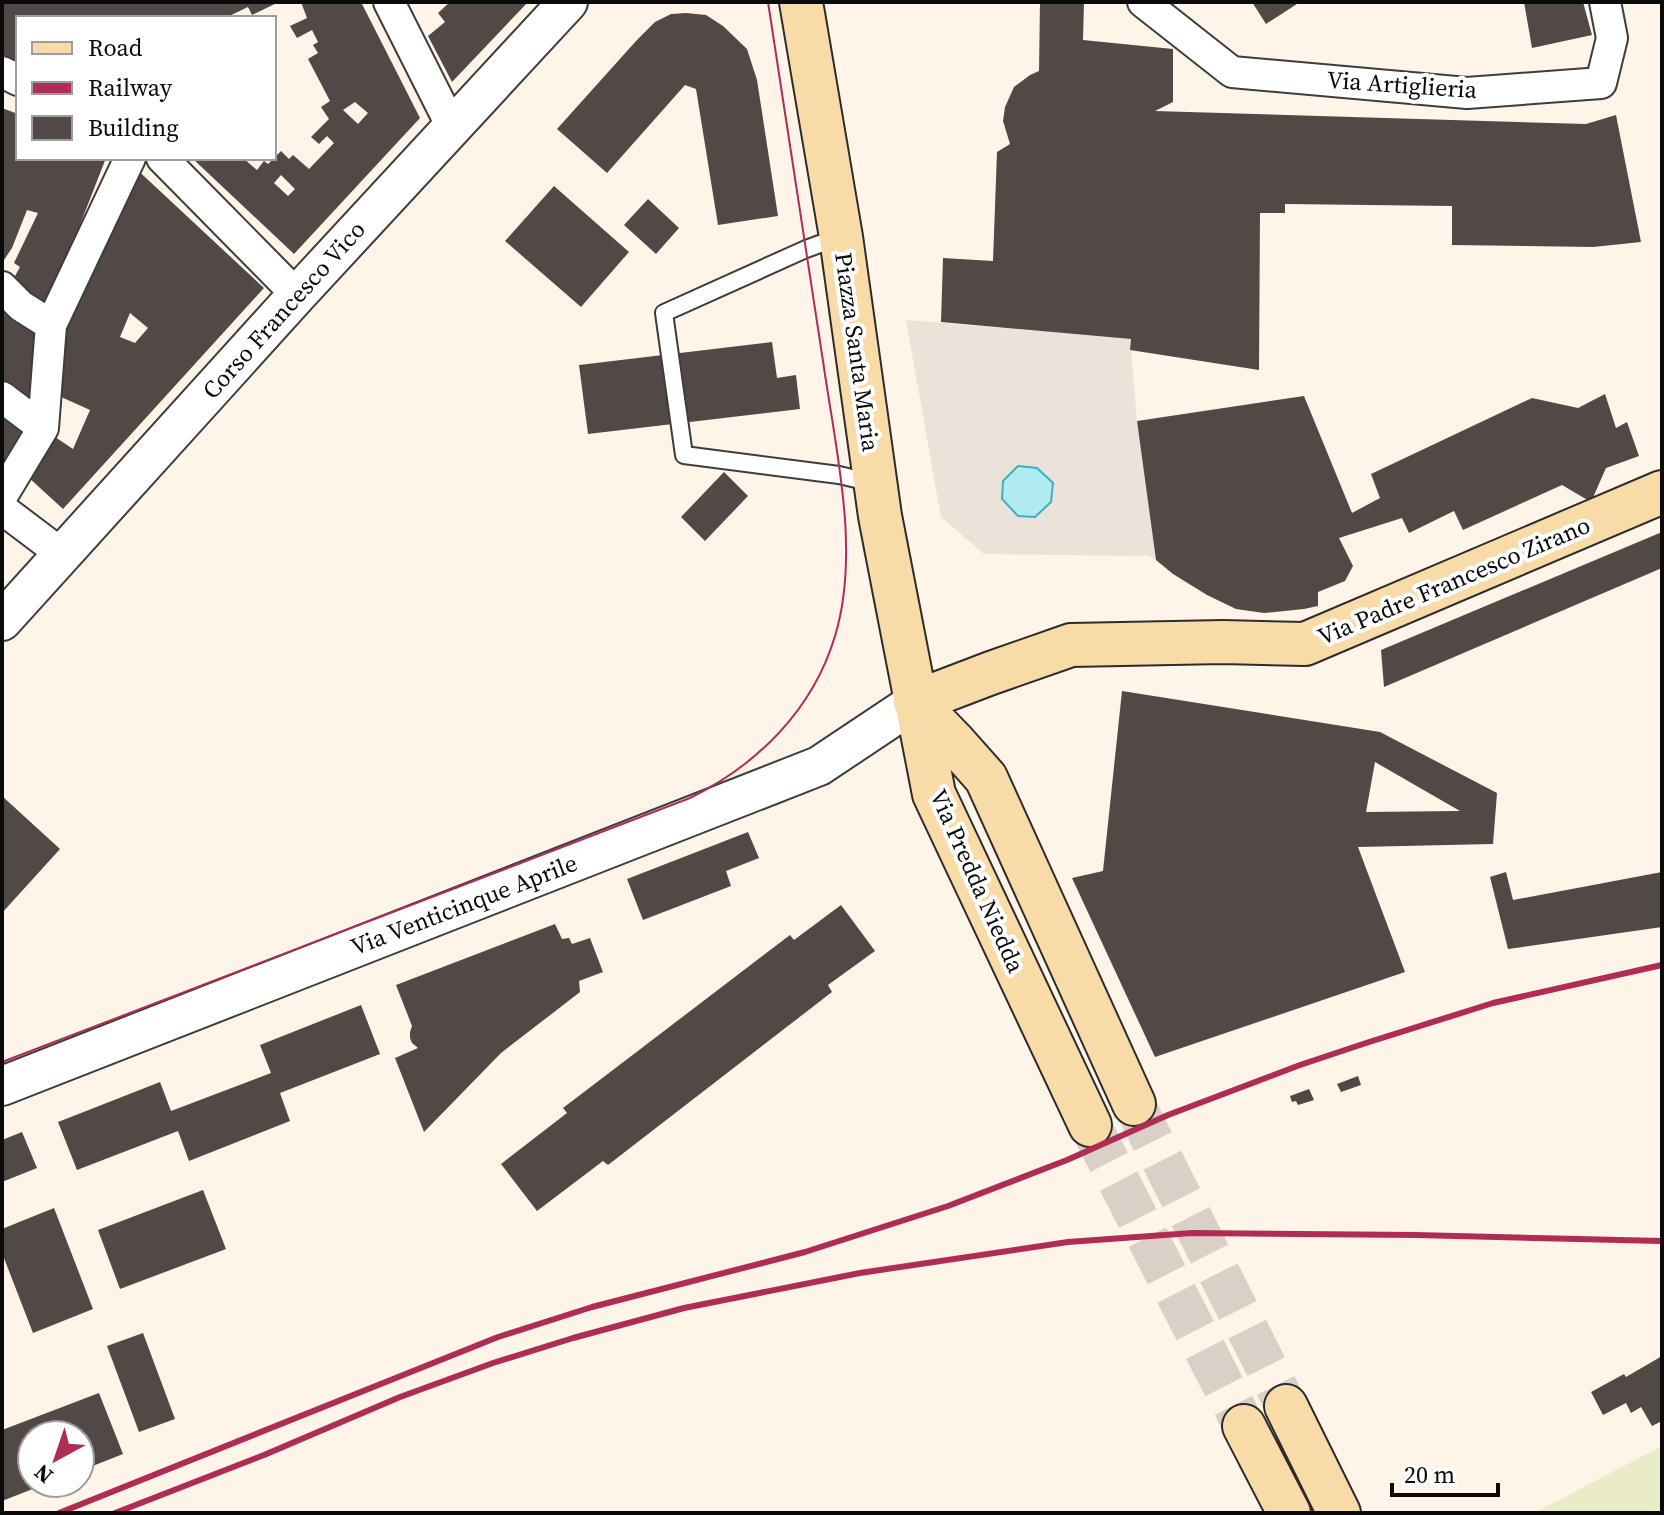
<svg xmlns="http://www.w3.org/2000/svg" width="1664" height="1515" viewBox="0 0 1664 1515" font-family="'Source Serif 4',serif">
  <rect width="100%" height="100%" fill="#fef4e8"/>
  <path fill="#e9ecc6" d="M1662,1446V1513H1534Z"/>
  <path fill="#ebe2da" d="M906,320L1130,339L1137,421L1156,560L1148,556L984,554L941,517Z"/>
  <path fill="#b1eaf1" stroke="#3db0c3" stroke-width="2" d="M1018,466L1037,468L1053,483L1051,502L1035,517L1018,516L1002,499L1003,481Z"/>
  <path fill="#524947" fill-rule="evenodd" d="M2,2H279L252,15L248,7L225,18L221,16L216,18H18V63L2,56Z
    M301,2H361L420,118L294,254L192,158H243L257,170L264,161L268,164L281,151L289,159L293,155L309,169L334,143L327,136L319,144L311,137L329,119L321,107L330,101L308,59L318,53L313,45L318,42L312,30L297,38L290,26L307,18ZM355,102L368,113L358,124L343,110ZM281,175L295,189L288,196L274,183Z
    M450,2H528L452,82L428,36L445,22L438,13Z
    M1040,2H1084L1083,40L1173,49V102L1155,111L1586,124L1616,115L1641,242L1593,247L1452,245V206L1285,204V213H1260L1259,370L1130,350L1131,339L941,322L943,258L993,261L997,152L1010,144L1003,121L1005,107L1014,87L1030,75L1039,71Z
    M1252,2H1300L1266,24Z
    M1524,2H1583L1592,35L1532,48Z
    M686,13L706,15L723,26L747,49L757,80L778,216L718,225L696,89L685,85L607,173L557,129L636,41L655,22L671,14Z
    M2,108L18,114V158H106L46,312L9,287L20,267L14,263L38,213L27,210L12,248L4,260L2,258Z
    M131,164L264,288L63,509L27,476L55,437L73,449L90,410L50,392L58,352ZM130,313L148,328L135,343L120,337Z
    M554,186L629,252L581,307L505,241Z
    M648,199L679,228L656,254L624,225Z
    M2,298L41,338L30,412L2,390Z
    M772,342L777,378L796,375L800,409L588,434L579,365Z
    M1605,394L1616,428L1627,422L1639,456L1606,468L1591,502L1562,485L1463,530L1454,511L1409,533L1402,518L1339,538L1353,566L1345,581L1318,592V606L1304,609L1264,613L1236,609L1207,595L1173,574L1156,560L1137,421L1304,396L1352,513L1380,498L1371,474L1532,398L1578,408Z
    M2,413L31,434L2,476Z
    M724,472L748,496L705,541L681,517Z
    M1662,532V568L1384,687L1381,650Z
    M1122,691L1380,732L1497,793L1493,844L1358,847L1405,972L1155,1057L1072,878L1103,871ZM1375,762L1460,811L1366,812Z
    M2,796L60,849L2,913Z
    M748,832L759,858L726,871L731,886L643,920L627,879Z
    M1506,872L1513,900L1662,872V927L1508,949L1490,877Z
    M841,905L875,951L828,985L832,992L608,1165L603,1161L537,1211L501,1164L567,1113L563,1108L790,935L794,940Z
    M555,924L562,939L569,938L572,944L590,938L603,972L579,981L580,992L501,1053L424,1132L395,1058L418,1048L412,1043L410,1038V1032L412,1026L396,985Z
    M361,1005L380,1054L280,1093L290,1121L189,1161L178,1131L77,1170L58,1122L160,1082L171,1111L271,1073L260,1045Z
    M1358,1076L1361,1085L1341,1092L1337,1084Z
    M1309,1089L1314,1100L1298,1105L1296,1101L1292,1102L1290,1096Z
    M22,1132L37,1168L2,1182V1140Z
    M203,1190L226,1249L120,1289L98,1230Z
    M54,1208L93,1309L33,1333L2,1253V1229Z
    M143,1333L175,1419L139,1432L107,1346Z
    M1662,1356V1421L1652,1426L1641,1407L1631,1413L1626,1403L1603,1415L1591,1392L1624,1374L1626,1377Z
    M99,1393L123,1454L80,1471V1435H32V1483H48L2,1501V1430Z"/>
  <g fill="none" stroke-linecap="round" stroke-linejoin="round">
    <path stroke="#d9d1c7" stroke-width="42" stroke-dasharray="42 21" stroke-linecap="butt" d="M1134,1104L1286,1406
      M1090,1125L1244,1426"/>
    <g stroke="#3d3d3d" stroke-width="20">
      <path id="service" d="M839,237L806,249L664,313L684,455L839,475L873,483"/>
    </g>
    <g stroke="#3d3d3d" stroke-width="34">
      <path id="minor" d="M389,2L452,127
        M1143,2L1232,72L1467,93L1601,83L1612,38L1605,2
        M2,72L18,80
        M162,158L297,295
        M2,287L21,306L51,325
        M2,397L43,428L51,325L130,158
        M2,496L43,428
        M2,509L63,555"/>
    </g>
    <g stroke="#3d3d3d" stroke-width="42">
      <path id="tertiary" d="M2,621L297,295L568,2
        M2,1086L819,766L915,702"/>
    </g>
    <g stroke="#2c2c2c" stroke-width="46">
      <path id="secondary" d="M801,2L841,237L880,516L934,794L1090,1125
        M915,702L991,673L1071,645L1223,642L1305,644L1662,492
        M915,702L954,742L986,778L1134,1104
        M1286,1406L1339,1513
        M1244,1426L1289,1513"/>
    </g>
    <use href="#service" stroke="#fff" stroke-width="16"/>
    <use href="#minor" stroke="#fff" stroke-width="30"/>
    <use href="#tertiary" stroke="#fff" stroke-width="38"/>
    <use href="#secondary" stroke="#f9dba8" stroke-width="42"/>
    <path stroke="#af2d55" stroke-width="2" d="M2,1062L690,798C757,765 813,710 835,636C861,551 835,447 823,361C805,241 786,122 768,2"/>
    <path stroke="#af2d55" stroke-width="6" d="M59,1513L498,1337L592,1307L805,1252L948,1206L1067,1160L1168,1115L1300,1065L1366,1043L1493,1003L1662,965
      M115,1513L264,1455L400,1397L493,1363L573,1338L684,1308L860,1273L1068,1242L1192,1233L1416,1235L1662,1241"/>
  </g>
  <g text-anchor="middle" stroke-width="8" stroke-linejoin="round" paint-order="stroke">
    <g font-size="24" fill="#0a0a0a" stroke="#fff">
      <text transform="translate(1402 85) rotate(4)" y="8">Via Artiglieria</text>
      <text transform="translate(284 310) rotate(-48)" y="8">Corso Francesco Vico</text>
      <text transform="translate(857 352) rotate(82)" y="8">Piazza Santa Maria</text>
      <text transform="translate(1454 581) rotate(-23)" y="8">Via Padre Francesco Zirano</text>
      <text transform="translate(977 881) rotate(66)" y="8">Via Predda Niedda</text>
      <text transform="translate(464 905) rotate(-21)" y="8">Via Venticinque Aprile</text>
    </g>
  </g>
  <rect width="1664" height="1515" fill="none" stroke="#0a0a0a" stroke-width="8"/>
  <rect x="16" y="16" width="260" height="144" fill="#ffffff" stroke="#9d9d9d" stroke-width="2"/>
  <rect x="32" y="42" width="40" height="12" fill="#f9dba8" stroke="#9d9d9d" stroke-width="2"/>
  <text x="88" y="56" font-size="24" fill="#0a0a0a">Road</text>
  <rect x="32" y="82" width="40" height="12" fill="#af2d55" stroke="#9d9d9d" stroke-width="2"/>
  <text x="88" y="96" font-size="24" fill="#0a0a0a">Railway</text>
  <rect x="32" y="116" width="40" height="24" fill="#524947" stroke="#9d9d9d" stroke-width="2"/>
  <text x="88" y="136" font-size="24" fill="#0a0a0a">Building</text>
  <g transform="translate(56 1459) rotate(220)"><circle r="38" fill="#ffffff" stroke="#9d9d9d" stroke-width="2"/>
  <path d="M0-6L14 30L0 20L-14 30Z" fill="#af2d55"/>
  <text y="-12" font-size="22" font-weight="bold" text-anchor="middle" fill="#0a0a0a">N</text>
  </g>
  <path d="M1392 1483v12h106v-12" fill="none" stroke="#0a0a0a" stroke-width="4"/>
  <text x="1404" y="1483" font-size="24" fill="#0a0a0a" stroke="#ffffff" stroke-width="6" paint-order="stroke">20 m</text>
</svg>
